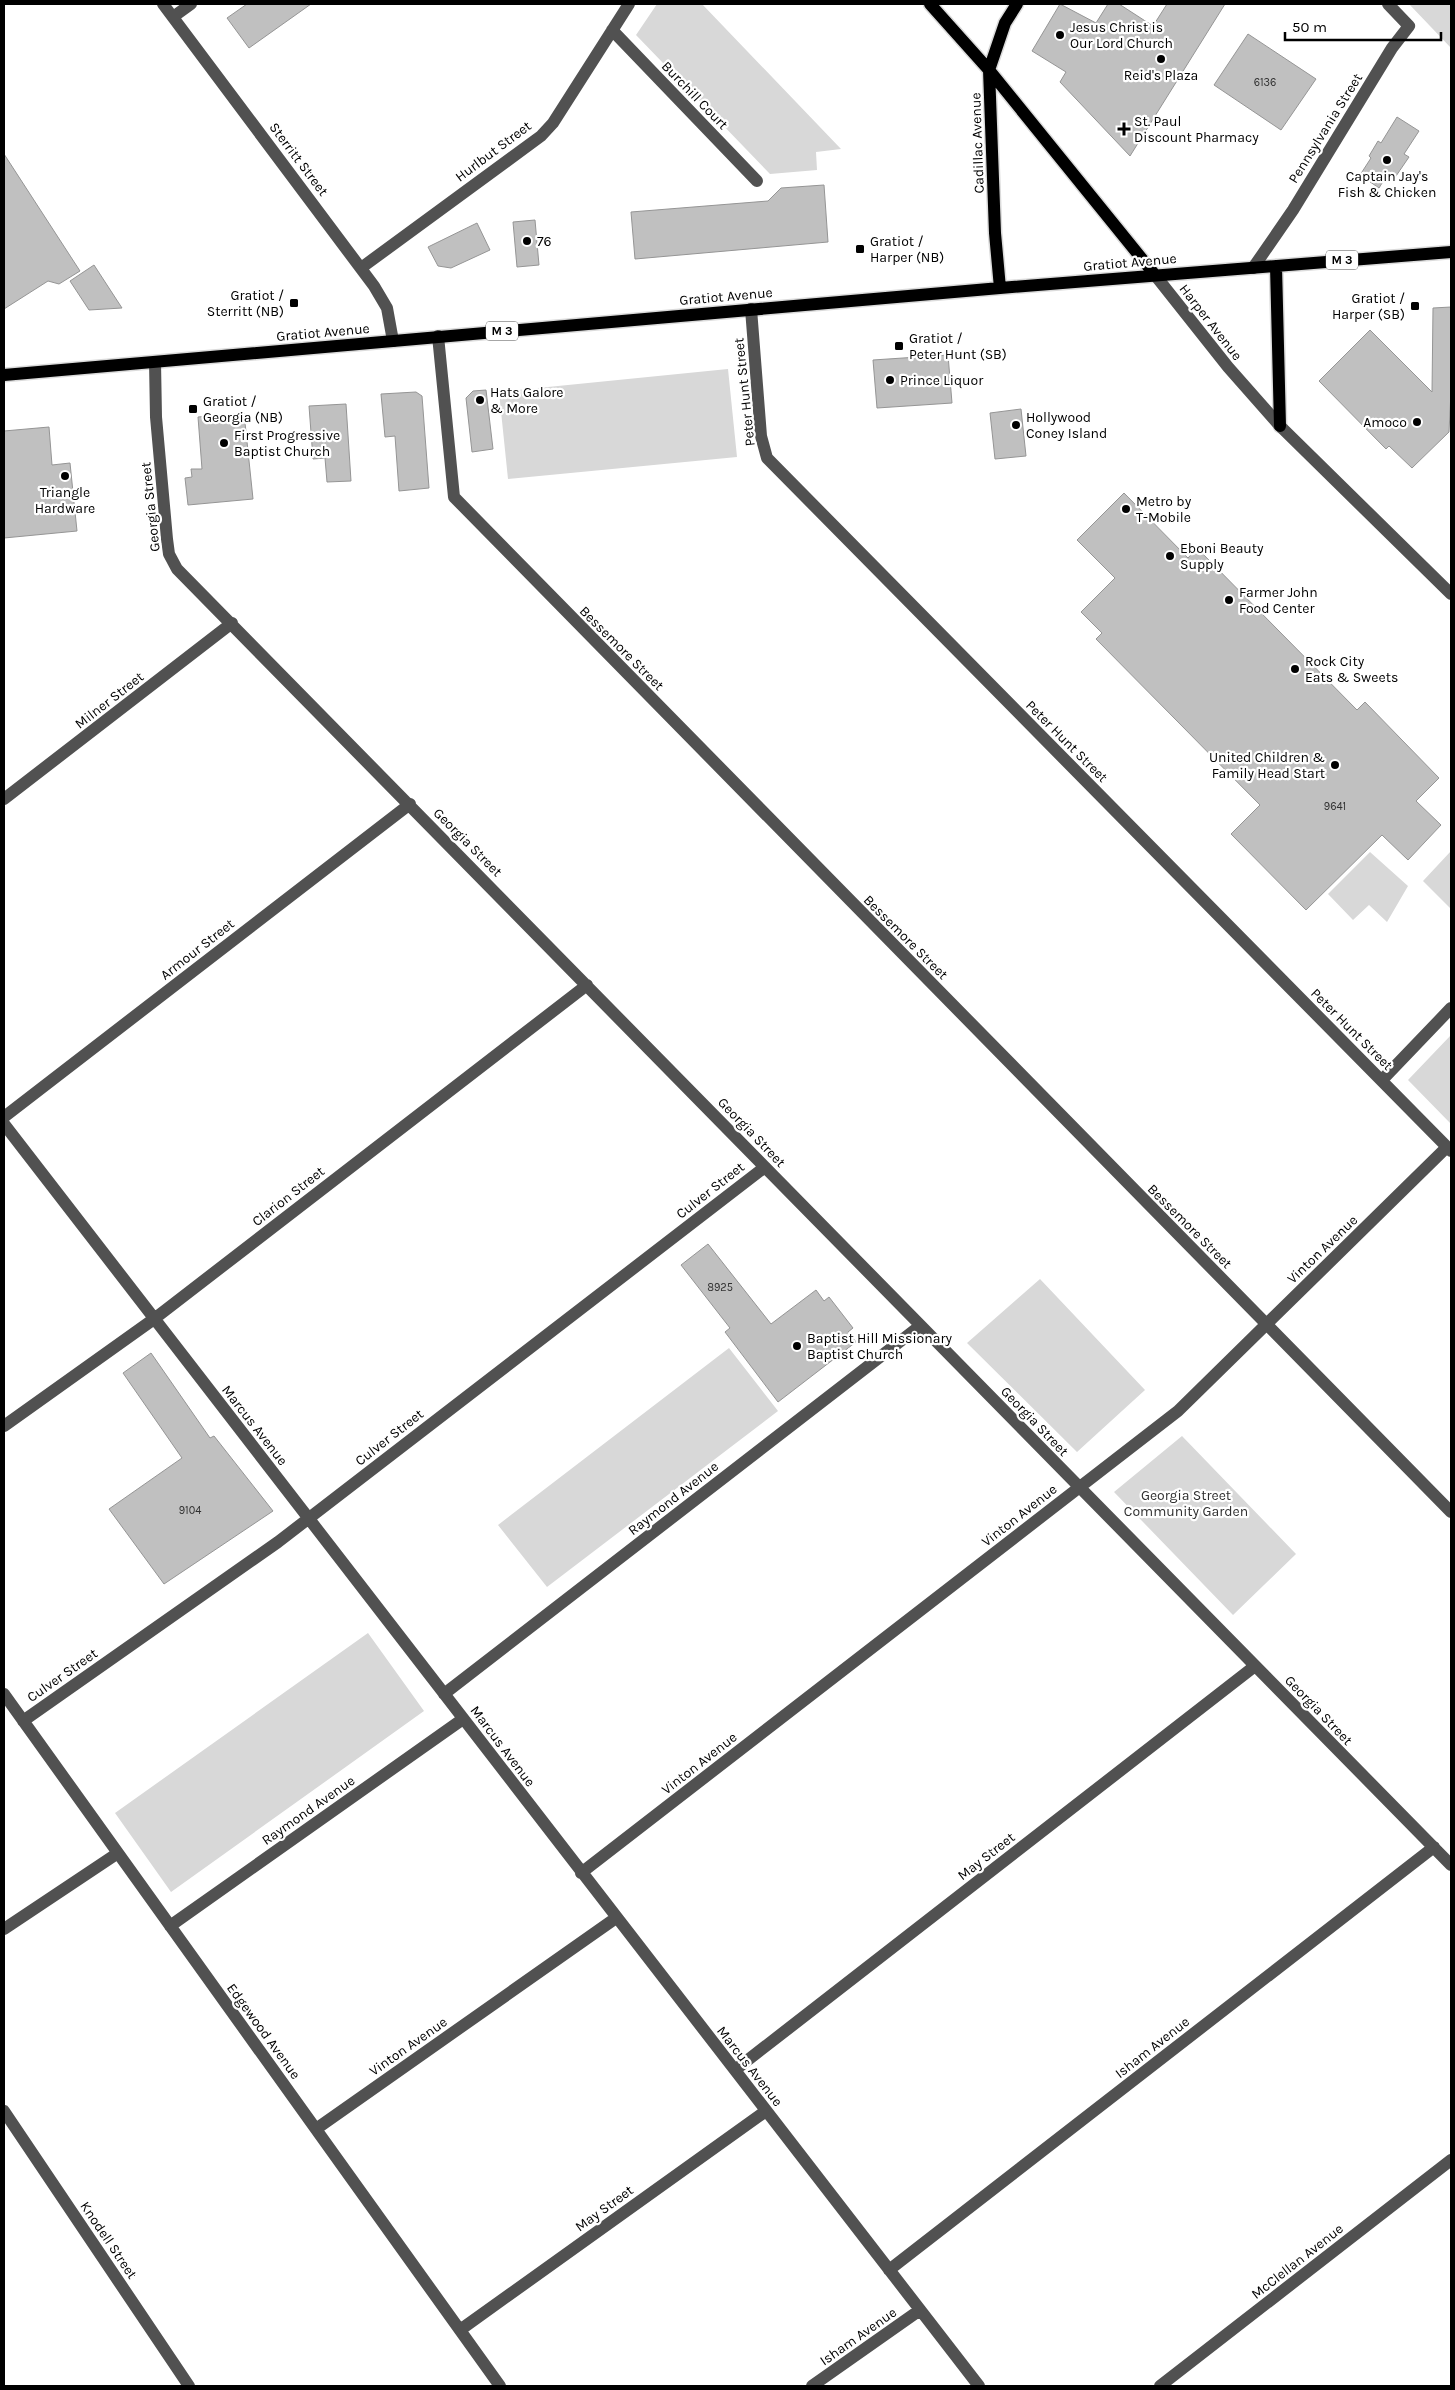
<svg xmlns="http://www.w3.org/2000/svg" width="1455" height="2390" viewBox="0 0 1455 2390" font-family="Karla,sans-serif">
  <rect width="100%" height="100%" fill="#fff"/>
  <path fill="#d8d8d8" d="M657,4H702L841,149L816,152L817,170L770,174L636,35Z
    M1409,4H1451V48Z
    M728,369L737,457L508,479L499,392Z
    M1451,851V909L1423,881Z
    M1370,852L1408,886L1387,922L1369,905L1353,920L1328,894Z
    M1451,1035V1124L1408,1080Z
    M1040,1279L1145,1390L1077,1452L967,1343Z
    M729,1348L778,1411L547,1587L498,1525Z
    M1182,1436L1296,1554L1233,1615L1114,1492Z
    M368,1633L424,1711L171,1892L115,1813Z"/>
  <path fill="#c0c0c0" stroke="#959595" d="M247,4H311L249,48L227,18Z
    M1060,4L1096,23L1108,4H1119L1153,26L1167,4H1225L1130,156L1060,82L1066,72L1032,51Z
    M1248,34L1316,79L1281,130L1214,85Z
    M1397,117L1419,131L1404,154L1409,157L1394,179L1387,175L1379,188L1360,175L1371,158L1369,156L1378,141L1381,143Z
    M4,154L80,271L59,284L48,281L4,309Z
    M824,185L828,242L635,259L631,212L768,201L781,188Z
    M535,220L539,265L517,267L513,222Z
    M477,223L490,250L451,268L438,266L428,247Z
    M94,265L122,308L89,310L70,281Z
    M1451,307V392L1449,432L1412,468L1389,446L1386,449L1319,381L1370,330L1432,392L1433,308Z
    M948,355L952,403L877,408L873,360Z
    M486,390L493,449L472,452L466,398L473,391Z
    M416,392L422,396L429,488L399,491L395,436L385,437L381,394Z
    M346,404L351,481L327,482L325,458L313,459L309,406Z
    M1021,409L1026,456L995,459L990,413Z
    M244,413L253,499L188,505L185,478L192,477L191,469H202L198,417Z
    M49,427L52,465L70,463L77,531L4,538V431Z
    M1124,493L1188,558L1197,548L1357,710L1365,702L1439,778L1416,801L1441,825L1408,860L1382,835L1306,910L1231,834L1260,805L1096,639L1102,633L1081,612L1115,578L1077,540Z
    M708,1244L771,1324L816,1290L824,1301L829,1297L853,1328L848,1332L856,1342L778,1402L725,1332L730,1328L681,1265Z
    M151,1353L210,1438L214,1436L273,1511L164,1584L109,1509L182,1458L123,1373Z"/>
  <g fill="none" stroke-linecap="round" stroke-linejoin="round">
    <g stroke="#dbdbdb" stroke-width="15">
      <path id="major" d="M930,4L989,70L1155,275
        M1276,266L1280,426
        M1000,288L995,233L989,70L1005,23L1017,4
        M4,375L1000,288L1451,252"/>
    </g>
    <path stroke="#515151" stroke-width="12" d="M163,4L374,286L387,308L393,341
      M173,17L191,4
      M612,30L757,181
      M361,268L541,136L553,123L629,4
      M1253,268L1293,210L1392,48L1409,26L1388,4
      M1155,275L1228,367L1280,426L1451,594
      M751,309L761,436L767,458L1451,1151
      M438,336L454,497L1451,1512
      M155,362L156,417L167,539L169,554L177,569L1451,1865
      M4,799L232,623
      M1382,1080L1451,1008
      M4,1117L410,804
      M4,1124L979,2386
      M4,1426L154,1319L587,985
      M4,1694L500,2386
      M444,1694L920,1326
      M23,1721L278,1542L765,1167
      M581,1873L1178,1411L1447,1147
      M170,1926L463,1719
      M4,1929L118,1853
      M735,2070L1255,1666
      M4,2111L189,2386
      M316,2129L616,1918
      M889,2270L1434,1847
      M460,2330L766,2111
      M812,2386L920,2310
      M1160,2386L1451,2160"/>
    <use href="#major" stroke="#000" stroke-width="12"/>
  </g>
  <g fill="#000" stroke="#fff" stroke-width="2">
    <circle cx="1060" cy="35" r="5"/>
    <circle cx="1161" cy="59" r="5"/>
    <path d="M1121.5 121.5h5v5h5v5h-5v5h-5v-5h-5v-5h5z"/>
    <circle cx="1387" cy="160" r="5"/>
    <circle cx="527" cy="241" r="5"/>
    <rect x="855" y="244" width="10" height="10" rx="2.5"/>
    <rect x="289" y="298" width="10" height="10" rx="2.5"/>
    <rect x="1410" y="301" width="10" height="10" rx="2.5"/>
    <rect x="894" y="341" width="10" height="10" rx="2.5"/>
    <circle cx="890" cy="380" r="5"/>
    <circle cx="480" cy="400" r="5"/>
    <rect x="188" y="404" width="10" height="10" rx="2.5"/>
    <circle cx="1417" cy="422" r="5"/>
    <circle cx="1016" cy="425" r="5"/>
    <circle cx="224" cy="443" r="5"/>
    <circle cx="65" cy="476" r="5"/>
    <circle cx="1126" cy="509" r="5"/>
    <circle cx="1170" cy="556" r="5"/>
    <circle cx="1229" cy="600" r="5"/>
    <circle cx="1295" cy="669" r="5"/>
    <circle cx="1335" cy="765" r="5"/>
    <circle cx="797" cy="1346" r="5"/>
  </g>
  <g text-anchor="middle" stroke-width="4.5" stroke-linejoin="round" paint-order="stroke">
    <g font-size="11" fill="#303030">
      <text x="1265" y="86">6136</text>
      <text x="1335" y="810">9641</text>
      <text x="720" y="1291">8925</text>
      <text x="190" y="1514">9104</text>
    </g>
    <g fill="#fff" stroke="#4c4c4c" stroke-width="1">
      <rect x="1326" y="250.5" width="32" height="19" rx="4"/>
      <rect x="486" y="321.5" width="32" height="19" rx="4"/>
    </g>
    <g font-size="12" font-weight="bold" fill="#000">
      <text x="1342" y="264">M 3</text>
      <text x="502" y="335">M 3</text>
    </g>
    <g font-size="14" fill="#000" stroke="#fff" text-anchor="start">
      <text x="1070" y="32">Jesus Christ is<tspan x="1070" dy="16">Our Lord Church</tspan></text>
      <text x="1161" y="80" text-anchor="middle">Reid's Plaza</text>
      <text x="1134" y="126">St. Paul<tspan x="1134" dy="16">Discount Pharmacy</tspan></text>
      <text x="1387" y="181" text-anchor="middle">Captain Jay's<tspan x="1387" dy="16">Fish &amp; Chicken</tspan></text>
      <text x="537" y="246">76</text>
      <text x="870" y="246">Gratiot /<tspan x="870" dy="16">Harper (NB)</tspan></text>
      <text x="284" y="300" text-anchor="end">Gratiot /<tspan x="284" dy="16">Sterritt (NB)</tspan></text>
      <text x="1405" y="303" text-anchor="end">Gratiot /<tspan x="1405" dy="16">Harper (SB)</tspan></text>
      <text x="909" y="343">Gratiot /<tspan x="909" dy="16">Peter Hunt (SB)</tspan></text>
      <text x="900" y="385">Prince Liquor</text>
      <text x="490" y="397">Hats Galore<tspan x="490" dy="16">&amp; More</tspan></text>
      <text x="203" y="406">Gratiot /<tspan x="203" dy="16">Georgia (NB)</tspan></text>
      <text x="1026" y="422">Hollywood<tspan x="1026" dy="16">Coney Island</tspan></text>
      <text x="1407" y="427" text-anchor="end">Amoco</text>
      <text x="234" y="440">First Progressive<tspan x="234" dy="16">Baptist Church</tspan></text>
      <text x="65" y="497" text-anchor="middle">Triangle<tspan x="65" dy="16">Hardware</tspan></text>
      <text x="1136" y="506">Metro by<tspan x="1136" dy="16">T-Mobile</tspan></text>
      <text x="1180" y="553">Eboni Beauty<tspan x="1180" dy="16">Supply</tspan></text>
      <text x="1239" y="597">Farmer John<tspan x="1239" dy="16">Food Center</tspan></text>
      <text x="1305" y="666">Rock City<tspan x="1305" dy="16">Eats &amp; Sweets</tspan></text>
      <text x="1325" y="762" text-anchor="end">United Children &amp;<tspan x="1325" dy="16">Family Head Start</tspan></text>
      <text x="807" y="1343">Baptist Hill Missionary<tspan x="807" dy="16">Baptist Church</tspan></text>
    </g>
    <g font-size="14" fill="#000" stroke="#fff">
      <text transform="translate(695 95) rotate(46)" y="5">Burchill Court</text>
      <text transform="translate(1325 128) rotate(-58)" y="5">Pennsylvania Street</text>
      <text transform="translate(977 143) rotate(-92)" y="5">Cadillac Avenue</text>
      <text transform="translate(493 151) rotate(-37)" y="5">Hurlbut Street</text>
      <text transform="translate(299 159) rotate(53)" y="5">Sterritt Street</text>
      <text transform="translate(1130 262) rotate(-5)" y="5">Gratiot Avenue</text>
      <text transform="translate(726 296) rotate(-5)" y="5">Gratiot Avenue</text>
      <text transform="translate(1211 322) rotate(52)" y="5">Harper Avenue</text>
      <text transform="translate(323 332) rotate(-5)" y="5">Gratiot Avenue</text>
      <text transform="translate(744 392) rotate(-96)" y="5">Peter Hunt Street</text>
      <text transform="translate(150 507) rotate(-96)" y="5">Georgia Street</text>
      <text transform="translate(622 648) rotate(45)" y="5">Bessemore Street</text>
      <text transform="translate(109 700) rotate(-38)" y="5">Milner Street</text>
      <text transform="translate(1067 741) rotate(45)" y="5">Peter Hunt Street</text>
      <text transform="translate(468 842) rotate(45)" y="5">Georgia Street</text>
      <text transform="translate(906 937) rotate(45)" y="5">Bessemore Street</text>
      <text transform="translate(197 949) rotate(-38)" y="5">Armour Street</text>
      <text transform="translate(1352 1029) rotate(45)" y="5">Peter Hunt Street</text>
      <text transform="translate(752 1132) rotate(46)" y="5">Georgia Street</text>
      <text transform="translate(710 1190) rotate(-38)" y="5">Culver Street</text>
      <text transform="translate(288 1196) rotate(-38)" y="5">Clarion Street</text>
      <text transform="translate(1190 1226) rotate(45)" y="5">Bessemore Street</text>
      <text transform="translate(1322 1249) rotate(-44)" y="5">Vinton Avenue</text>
      <text transform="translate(1035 1421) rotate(46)" y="5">Georgia Street</text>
      <text transform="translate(255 1425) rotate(52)" y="5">Marcus Avenue</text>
      <text transform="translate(389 1437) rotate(-38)" y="5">Culver Street</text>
      <text transform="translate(673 1498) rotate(-38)" y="5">Raymond Avenue</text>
      <text transform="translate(1019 1515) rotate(-38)" y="5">Vinton Avenue</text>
      <text transform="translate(62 1675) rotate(-35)" y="5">Culver Street</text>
      <text transform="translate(1319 1710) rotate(46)" y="5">Georgia Street</text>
      <text transform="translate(503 1746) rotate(53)" y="5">Marcus Avenue</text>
      <text transform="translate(699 1763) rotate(-38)" y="5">Vinton Avenue</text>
      <text transform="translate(308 1810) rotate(-35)" y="5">Raymond Avenue</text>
      <text transform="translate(986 1856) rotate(-38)" y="5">May Street</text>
      <text transform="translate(264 2031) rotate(54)" y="5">Edgewood Avenue</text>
      <text transform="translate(408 2046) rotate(-35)" y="5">Vinton Avenue</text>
      <text transform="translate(1152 2047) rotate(-38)" y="5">Isham Avenue</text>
      <text transform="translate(750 2066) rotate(52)" y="5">Marcus Avenue</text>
      <text transform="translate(604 2208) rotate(-36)" y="5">May Street</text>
      <text transform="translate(109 2240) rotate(56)" y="5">Knodell Street</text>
      <text transform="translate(1297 2261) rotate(-38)" y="5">McClellan Avenue</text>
      <text transform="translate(858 2336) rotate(-35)" y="5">Isham Avenue</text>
    </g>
    <g font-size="14" fill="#2f2f2f" stroke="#fff">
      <text x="1186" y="1500">Georgia Street<tspan x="1186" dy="16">Community Garden</tspan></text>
    </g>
  </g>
  <rect width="1455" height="2390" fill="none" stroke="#000000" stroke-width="10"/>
  <path d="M1285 32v8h156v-8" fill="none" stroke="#000000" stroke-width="2.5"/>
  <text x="1292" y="32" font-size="15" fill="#000000" stroke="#ffffff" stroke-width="4" paint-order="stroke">50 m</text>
</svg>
